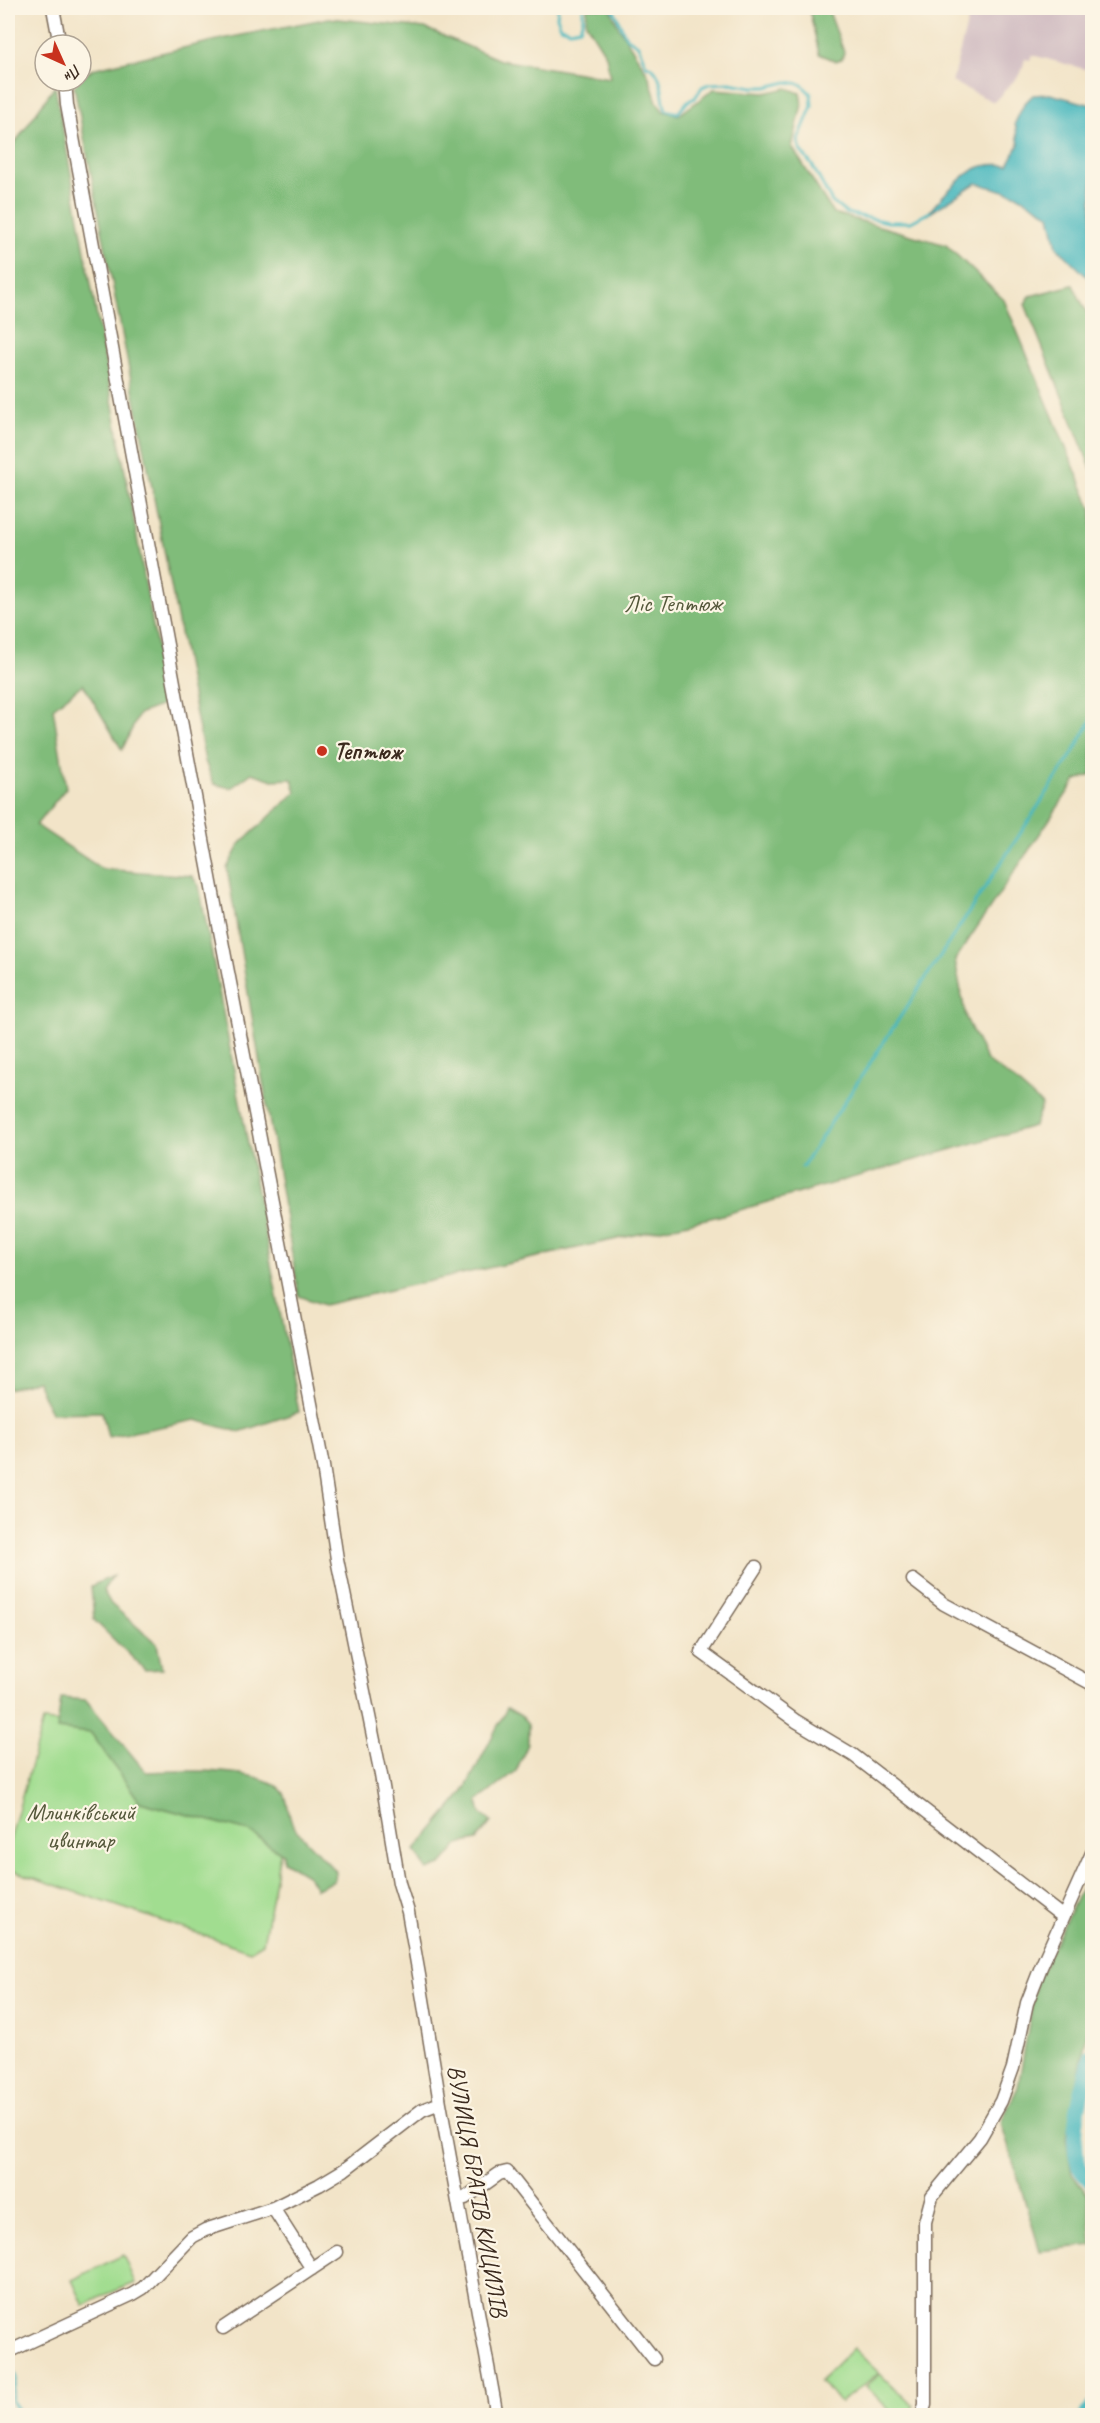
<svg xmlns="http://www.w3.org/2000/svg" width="1100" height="2423" viewBox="0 0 1100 2423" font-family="Caveat,sans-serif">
  <rect width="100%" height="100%" fill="#fcf5e5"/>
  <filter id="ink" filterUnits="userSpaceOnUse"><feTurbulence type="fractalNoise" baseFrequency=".0167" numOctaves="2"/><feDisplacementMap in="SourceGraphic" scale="12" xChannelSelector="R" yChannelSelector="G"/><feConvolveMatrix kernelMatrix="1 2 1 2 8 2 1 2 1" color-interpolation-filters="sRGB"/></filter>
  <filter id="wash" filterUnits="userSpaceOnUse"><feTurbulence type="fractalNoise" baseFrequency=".008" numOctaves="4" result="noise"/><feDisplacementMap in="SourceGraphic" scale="24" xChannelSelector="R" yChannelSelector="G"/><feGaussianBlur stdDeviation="1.35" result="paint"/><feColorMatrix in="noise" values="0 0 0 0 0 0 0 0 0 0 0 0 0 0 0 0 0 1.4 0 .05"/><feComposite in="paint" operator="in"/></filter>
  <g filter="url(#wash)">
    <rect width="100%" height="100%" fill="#f2e4c8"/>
    <path fill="#d2bec3" d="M971,8H1092V71L1032,55L1030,60L1025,59L1021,73L994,102L952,82Z"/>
    <path fill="#a1dd90" stroke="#6e8457" stroke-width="1.5" d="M43,1721L90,1726L142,1800L256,1828L281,1848L263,1943L250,1951L8,1869V1847Z
      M123,2255L135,2283L105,2295L84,2306L72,2280Z
      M853,2348L879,2373L841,2402L819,2382Z
      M880,2374L913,2406L911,2415H894L866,2386Z"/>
    <path fill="#80bc7a" stroke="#5e734c" stroke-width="1.5" d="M587,8H610L618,26L648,74L657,102L663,111L679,115L714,89L765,93L787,88L800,93L802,104L792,147L833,213L946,245L1004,300L1092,510V775L1076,780L955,960L966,1018L987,1061L1015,1081L1042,1105L1034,1126L719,1216L324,1305L299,1296L227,868L240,844L296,792L292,779L273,780L252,773L231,788L214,784L205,761L74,86L92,69L222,39L329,18L425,28L500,60L610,78L606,55L586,23Z
      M814,8L828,9L844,52L842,59L836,61L819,54L810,13Z
      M55,86L167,703L139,714L122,750L83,684L53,708L66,788L36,825L102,869L192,876L199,886L299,1412L239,1432L196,1420L108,1437L102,1412L51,1413L37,1381L8,1389V153Z
      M1073,285L1092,323V471L1025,304L1030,296Z
      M113,1576L103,1590L111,1604L157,1644L162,1669L145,1670L94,1620L91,1586Z
      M61,1698L86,1700L146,1772C176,1771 264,1766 283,1792C289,1800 287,1813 292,1823C299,1836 324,1858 335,1871L334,1881L316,1889L308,1876L283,1861V1854L248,1831L140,1802L91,1733L57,1729Z
      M507,1708L521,1716L528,1725V1744L516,1771L478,1801L481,1813L491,1822L477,1840L459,1844L441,1865L427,1870L415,1850L463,1793Z
      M1092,1866V2009L1066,2139L1072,2174L1088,2195L1092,2245L1040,2251L1001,2122L1018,2087L1036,1983Z"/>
    <path fill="#47b7be" stroke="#41706e" stroke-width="1.5" d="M1050,94L1092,105V282L1057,247L1050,215L1015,194L976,183L927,215C936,202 961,176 975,169C984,164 998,164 1008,165L1019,144L1015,123L1024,104L1033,95Z"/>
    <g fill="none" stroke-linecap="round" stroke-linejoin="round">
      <path stroke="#47b7be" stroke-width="3" d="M558,8L557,17L561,27L570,30L580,28L583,19V8
        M613,8L626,37L638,45L646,65C664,69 661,96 666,110L678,113L688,101L695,98L702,87L709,84L730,83L753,87H766L787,82L801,84L811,94L812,106L798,140L801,151L812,165L832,202L846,213L888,222H911L930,212
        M802,1167L1073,753L1092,719
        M8,2357L16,2378L11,2400L23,2416"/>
      <path stroke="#47b7be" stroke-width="16" d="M1092,2056C1083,2088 1067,2135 1080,2168C1082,2173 1088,2177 1092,2182
        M1087,2416L1092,2409"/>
    </g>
  </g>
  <g filter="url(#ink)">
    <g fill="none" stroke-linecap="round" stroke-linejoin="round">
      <g stroke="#7b6b5a" stroke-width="15">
        <path id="minor" d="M53,8L60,45
          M65,81L67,105L217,915L323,1466L337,1559L381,1775L399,1883L408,1912L419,1975L440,2103L497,2416
          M756,1567L701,1652L796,1721L853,1755L1062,1916
          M913,1580L944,1604L1092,1684
          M458,2200L465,2198L499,2174L507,2172L654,2359
          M273,2208L312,2269
          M223,2328L337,2252
          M8,2352L133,2294L143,2288L192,2237L205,2230L273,2208L319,2185L344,2170L422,2110L440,2103
          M921,2416L925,2405V2222L932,2196L980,2138L1001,2101L1013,2068L1027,2003L1041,1967L1092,1853"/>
      </g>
      <use href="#minor" stroke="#fff" stroke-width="12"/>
    </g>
  </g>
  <circle fill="#c8321e" stroke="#fcf5e5" stroke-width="2" cx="322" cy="751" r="6"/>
  <g text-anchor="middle" stroke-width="4.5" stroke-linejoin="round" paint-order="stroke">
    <g font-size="24" fill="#54573a" stroke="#fcf5e5">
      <text x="673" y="611">Ліс Тептюж</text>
      <text x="81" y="1820">Млинківський<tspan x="81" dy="28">цвинтар</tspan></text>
    </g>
    <g font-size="24" font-weight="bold" fill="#3b2a1e" stroke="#fcf5e5" text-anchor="start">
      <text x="334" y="759">Тептюж</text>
    </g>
    <g font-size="24" fill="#3b2a1e" stroke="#fcf5e5">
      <text transform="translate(478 2191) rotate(80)" y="8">ВУЛИЦЯ БРАТІВ КИЦИЛІВ</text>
    </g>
  </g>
  <rect width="1100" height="2423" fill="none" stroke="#fcf5e5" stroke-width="30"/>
  <g transform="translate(63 63) rotate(135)"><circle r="28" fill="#fcf5e5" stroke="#afa495" stroke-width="1.5"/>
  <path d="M0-4.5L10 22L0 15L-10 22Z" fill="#c8321e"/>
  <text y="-9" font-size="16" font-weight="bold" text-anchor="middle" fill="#3b2a1e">Пн</text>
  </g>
</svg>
